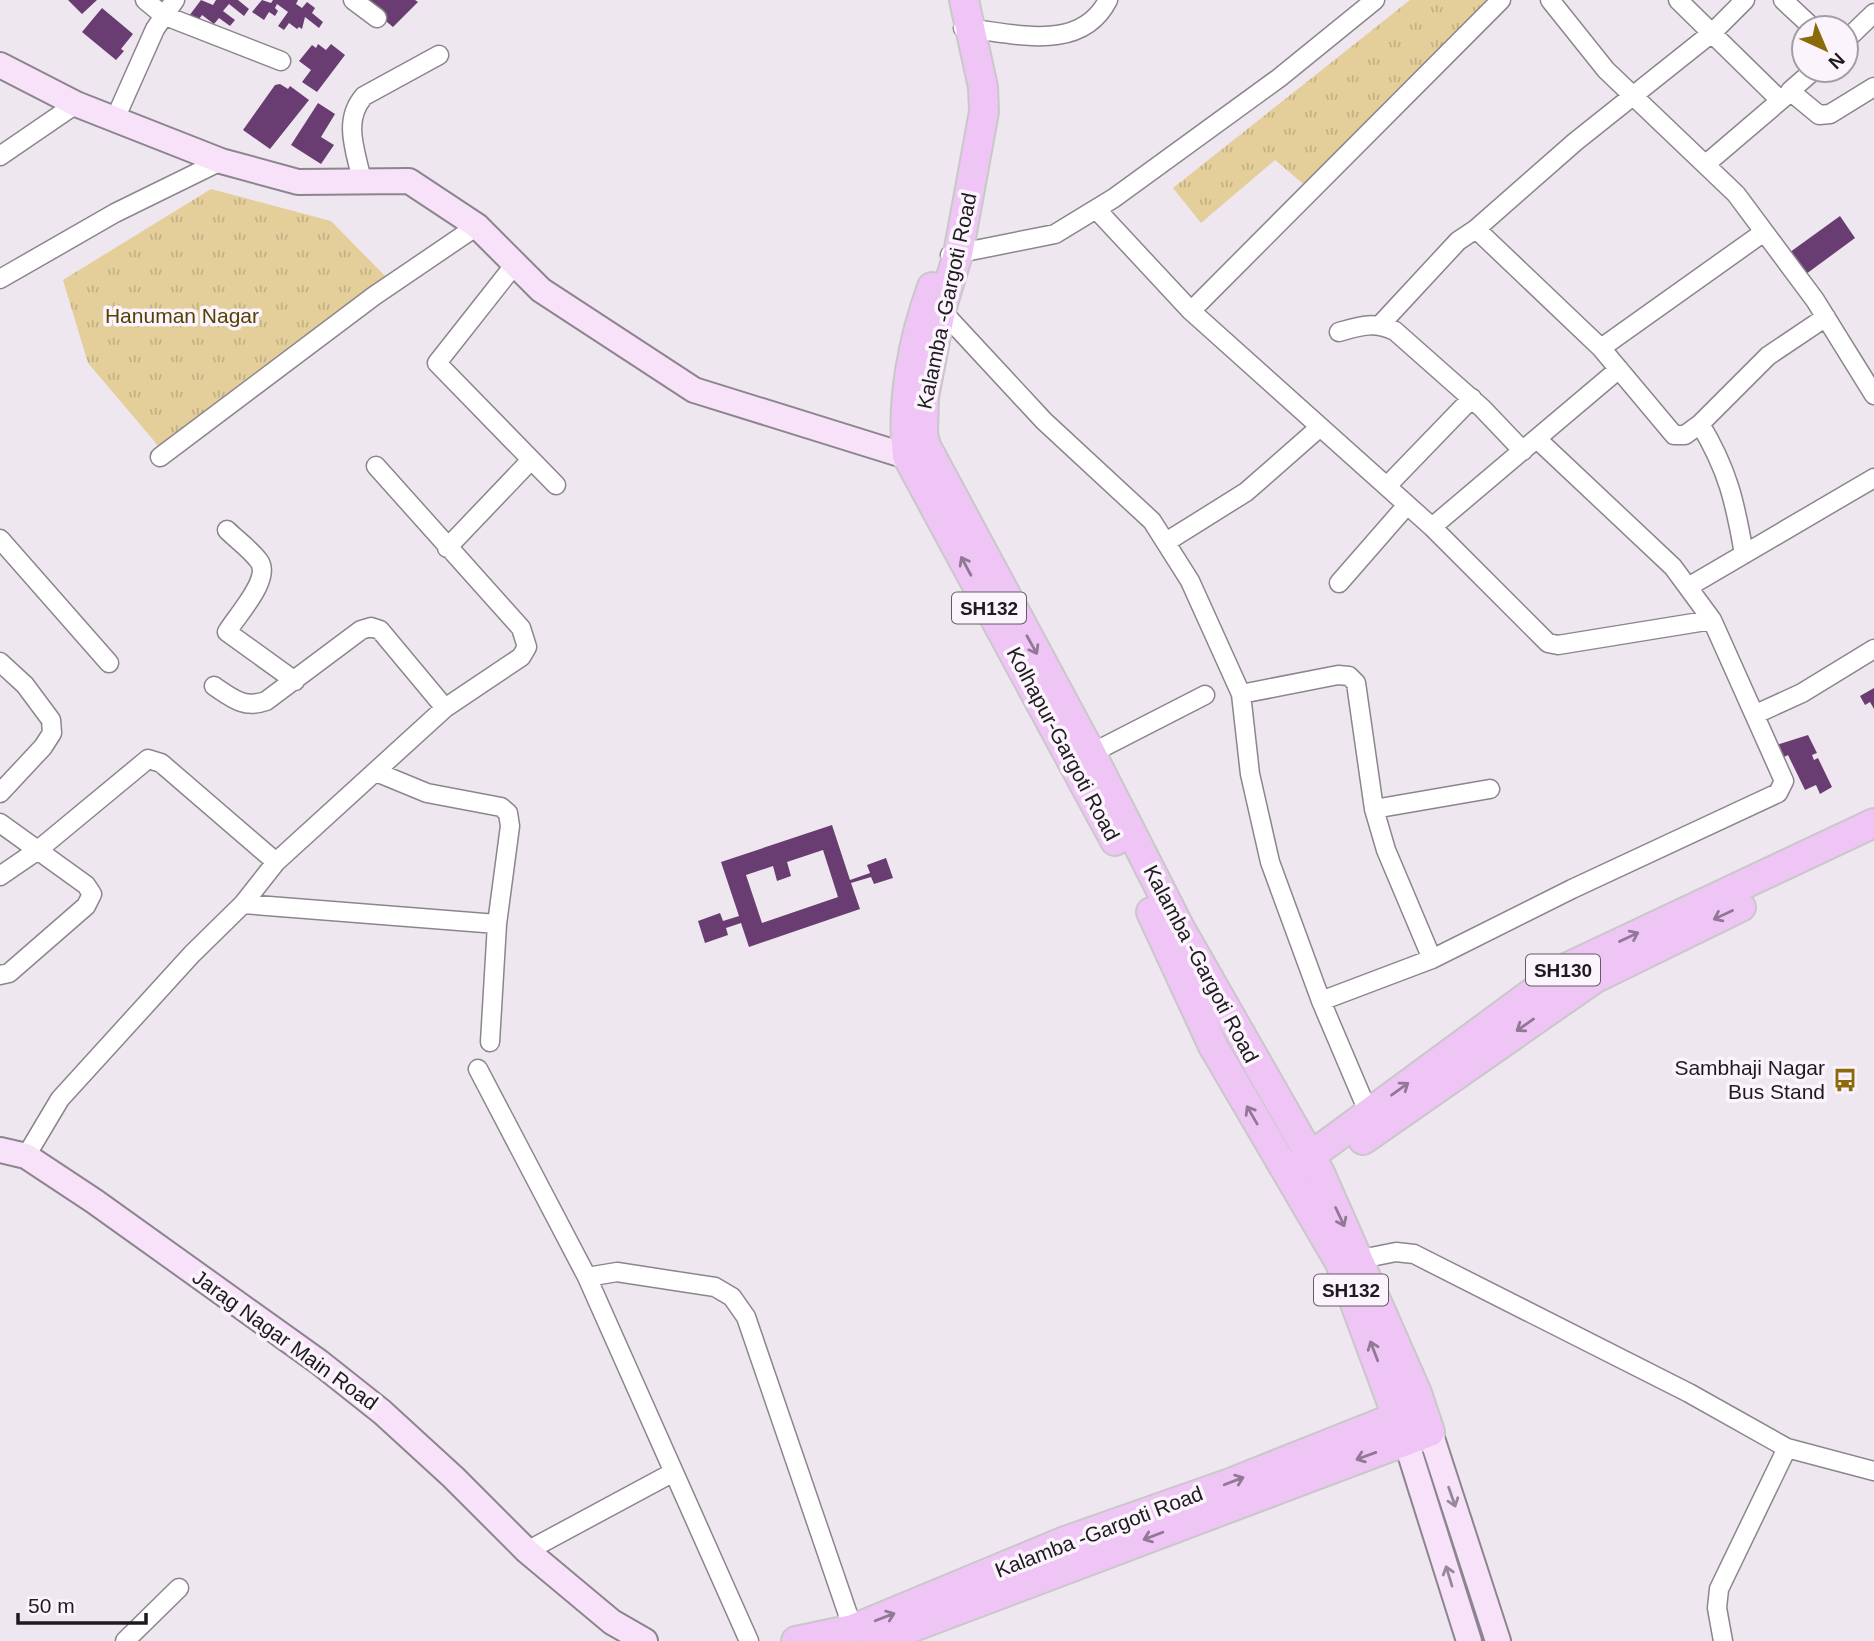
<svg xmlns="http://www.w3.org/2000/svg" width="1874" height="1641" viewBox="0 0 1874 1641" font-family="Helvetica,sans-serif">
  <defs>
    <pattern id="park-tufts" width="24" height="20" patternUnits="userSpaceOnUse" patternTransform="scale(1.75)"><rect width="24" height="20" fill="#e4ce9a"/><path d="M3 7l-1-3M5 7V3M7 7l1-3M15 17l-1-3M17 17v-4M19 17l1-3" fill="none" stroke="#c3b084"/></pattern>
  </defs>
  <rect width="100%" height="100%" fill="#efe7f0"/>
  <path fill="url(#park-tufts)" d="M1410,0H1493L1307,187L1275,160L1201,223L1173,188Z
    M211,189L331,221L387,278L160,448L88,363L63,280Z"/>
  <path fill="#6a3d72" fill-rule="evenodd" d="M68,0H97L82,14Z
    M201,0L213,5L216,0H238L249,9L244,16L229,4L223,11L235,20L230,26L219,18L214,24L202,15L197,22L189,16Z
    M262,0L271,3L273,0H298L296,4L302,8L307,2L315,8L312,13L323,22L319,28L305,17L302,29L299,27L297,29L289,23L284,30L278,26L288,12L277,4L275,8L278,11L275,16L269,12L264,20L252,12Z
    M360,0H415L418,2L393,27Z
    M102,8L133,34L121,49L124,51L116,60L82,32Z
    M318,44L326,50L331,44L345,55L317,92L302,82L311,70L299,61L312,45L316,48Z
    M280,84L288,89L290,86L309,100L270,149L243,130L275,85Z
    M318,103L335,114L321,137L334,145L321,164L291,145Z
    M1840,216L1855,238L1802,277L1786,255Z
    M1874,688V709L1870,702L1865,705L1860,696Z
    M1808,735L1817,753L1812,755L1814,760L1818,758L1832,787L1820,794L1816,785L1805,790L1788,755L1782,758L1776,745Z
    M832,825L850,880L870,873L867,865L886,858L893,878L874,884L871,877L851,883L860,909L749,947L741,923L726,928L728,935L705,943L698,921L720,913L723,921L739,916L721,862ZM823,850L838,897L762,923L746,875L773,866L777,881L791,876L787,862Z"/>
  <g fill="none" stroke-linecap="round" stroke-linejoin="round">
    <g stroke="#8c858d" stroke-width="21">
      <path id="street" d="M145,0L163,15L281,61
        M353,0L377,18
        M1550,0L1606,70L1736,194L1815,300L1874,395
        M1678,0L1780,100
        M1783,0L1813,28
        M963,28C1012,32 1080,55 1108,0
        M1846,40L1874,13
        M1814,70L1790,91L1819,115L1830,114L1874,87
        M115,119L155,29L175,0
        M0,156L76,104
        M1706,164L1788,94
        M362,181C356,151 342,121 364,96L439,55
        M1096,209L1191,311L1432,527L1548,643L1558,645L1712,620L1784,781L1778,793L1572,889L1432,959L1321,1001L1372,1121
        M1476,229L1575,142L1713,32L1745,0
        M950,255L1055,234L1114,198L1279,78L1375,0
        M515,264L437,363L556,485
        M0,279L115,213L221,161
        M941,310L1044,421L1152,521L1190,581L1241,694L1250,774L1270,862L1321,1001
        M1191,311L1501,0
        M1381,324L1458,241L1476,229L1601,348L1674,435H1685L1700,424L1768,356L1826,317
        M1339,332C1360,326 1374,321 1395,331L1482,408L1523,451
        M1601,348L1764,232
        M1700,424C1728,470 1735,502 1744,554
        M1537,439L1673,567L1712,620
        M160,457L374,296L477,226
        M1387,486L1472,398
        M1432,527L1619,369
        M227,530C237,540 250,549 259,561C272,579 237,615 227,632L295,681
        M0,539L109,663
        M1166,542L1246,492L1320,427
        M447,548L531,460
        M1339,583L1407,505
        M1688,587L1874,478
        M0,662L25,685L51,720L52,733L43,747L0,793
        M214,686C232,698 244,709 266,701L361,630L371,627L380,630L445,708
        M1241,694L1338,675L1349,676L1356,683L1374,809L1386,850L1432,959
        M1756,714L1802,693L1874,649
        M1084,757L1205,695
        M376,772L427,793L501,807L508,813L510,826L497,924L490,1042
        M1374,809L1490,789
        M0,823L86,885L92,894L86,906L9,973L0,975
        M0,876L38,850L148,759L161,763L276,862
        M243,904L497,924
        M478,1069L587,1277L749,1641
        M26,1156L60,1099L192,954L243,904L276,862L445,708L521,657L527,647L521,628L376,466
        M1351,1261L1396,1252L1414,1254L1689,1393L1787,1448L1874,1471
        M587,1277L617,1272L715,1287L732,1297L746,1317L853,1629
        M527,1551L672,1473
        M125,1641L179,1588
        M1723,1641L1717,1608L1719,1589L1787,1448"/>
    </g>
    <g stroke="#8c858d" stroke-width="28">
      <path id="secondary" d="M0,65L76,104L221,161L298,182L409,181L477,226L541,290L694,390L922,461
        M0,1150L26,1156L94,1201L319,1362L382,1412L453,1477L527,1551L612,1622L645,1641
        M1430,1432L1498,1641
        M1406,1441L1469,1641"/>
    </g>
    <g stroke="#c9c8c9" stroke-width="32">
      <path id="primary" d="M932,287C913,339 901,400 907,456L1115,841
        M1151,912L1213,1046L1340,1263L1406,1441
        M1363,1140L1594,979L1741,907
        M1297,1166L1566,968L1874,823
        M796,1641L853,1629L1065,1541L1230,1483L1416,1409
        M876,1641L1430,1432L1417,1393L1320,1173L1180,928L1091,753L926,446L923,434L924,397L941,310L958,254L984,112L983,87L964,0"/>
    </g>
    <use href="#street" stroke="#fff" stroke-width="18"/>
    <use href="#secondary" stroke="#f7e2fa" stroke-width="24"/>
    <use href="#primary" stroke="#efc5f6" stroke-width="28"/>
  </g>
  <defs><path id="oneway-shaft" d="M-6 0H5M1.5-3L5.5 0L1.5 3" fill="none" stroke-width="1.6" stroke-linecap="round" stroke-linejoin="round" transform="scale(1.75)"/></defs>
  <g stroke="#917895">
    <use href="#oneway-shaft" transform="translate(966 566) rotate(-118)"/>
    <use href="#oneway-shaft" transform="translate(1032 645) rotate(61)"/>
    <use href="#oneway-shaft" transform="translate(1723 915) rotate(155)"/>
    <use href="#oneway-shaft" transform="translate(1629 937) rotate(-25)"/>
    <use href="#oneway-shaft" transform="translate(1525 1025) rotate(145)"/>
    <use href="#oneway-shaft" transform="translate(1400 1089) rotate(-36)"/>
    <use href="#oneway-shaft" transform="translate(1252 1115) rotate(-120)"/>
    <use href="#oneway-shaft" transform="translate(1340 1217) rotate(65)"/>
    <use href="#oneway-shaft" transform="translate(1374 1351) rotate(-111)"/>
    <use href="#oneway-shaft" transform="translate(1366 1456) rotate(160)"/>
    <use href="#oneway-shaft" transform="translate(1234 1481) rotate(-21)"/>
    <use href="#oneway-shaft" transform="translate(1153 1536) rotate(159)"/>
    <use href="#oneway-shaft" transform="translate(885 1617) rotate(-21)"/>
  </g>
  <g stroke="#958897">
    <use href="#oneway-shaft" transform="translate(1452 1497) rotate(71)"/>
    <use href="#oneway-shaft" transform="translate(1449 1576) rotate(-107)"/>
  </g>
  <defs>
    <g id="bus-bare" transform="scale(1.89)"><path d="M-5-6H5V4H4V6H2V4H-2V6H-4V4H-5ZM-3.5-4V0h7V-4ZM-3.5 1.2v1.5H-2V1.2ZM2 1.2v1.5H3.5V1.2Z" fill="#8a6a0a" stroke="#fcf4fd" stroke-width="2.5" paint-order="stroke"/></g>
  </defs>
  <g fill-rule="evenodd">
    <use href="#bus-bare" x="1845" y="1080"/>
  </g>
  <g text-anchor="middle" stroke-width="7" stroke-linejoin="round" paint-order="stroke">
    <g fill="#fcf4fd" stroke="#615c61" stroke-width="2">
      <rect x="952" y="592.5" width="74" height="31" rx="5"/>
      <rect x="1526" y="954.5" width="74" height="31" rx="5"/>
      <rect x="1314" y="1274.5" width="74" height="31" rx="5"/>
    </g>
    <g font-size="19" font-weight="bold" fill="#1e1b1e">
      <text x="989" y="615">SH132</text>
      <text x="1563" y="977">SH130</text>
      <text x="1351" y="1297">SH132</text>
    </g>
    <g font-size="21" fill="#1e1b1e" stroke="#fcf4fd">
      <text transform="translate(947 301) rotate(-78)" y="7">Kalamba -Gargoti Road</text>
      <text transform="translate(1063 744) rotate(62)" y="7">Kolhapur-Gargoti Road</text>
      <text transform="translate(1201 964) rotate(62)" y="7">Kalamba -Gargoti Road</text>
      <text transform="translate(285 1340) rotate(36)" y="7">Jarag Nagar Main Road</text>
      <text transform="translate(1099 1532) rotate(-21)" y="7">Kalamba -Gargoti Road</text>
    </g>
    <g font-size="21" fill="#564102" stroke="#fcf4fd">
      <text x="182" y="323">Hanuman Nagar</text>
    </g>
    <g font-size="21" fill="#1e1b1e" stroke="#fcf4fd" text-anchor="end">
      <text x="1825" y="1075">Sambhaji Nagar<tspan x="1825" dy="24">Bus Stand</tspan></text>
    </g>
  </g>
  <g transform="translate(1825 49) rotate(136)"><circle r="33" fill="#fcf4fd" stroke="#a39da4" stroke-width="2"/>
  <path d="M0-5L12 26L0 18L-12 26Z" fill="#8a6a0a"/>
  <text y="-10" font-size="19" font-weight="bold" text-anchor="middle" fill="#1e1b1e">N</text>
  </g>
  <path d="M18 1613v10h128v-10" fill="none" stroke="#1e1b1e" stroke-width="3.5"/>
  <text x="28" y="1613" font-size="21" fill="#1e1b1e" stroke="#fcf4fd" stroke-width="5" paint-order="stroke">50 m</text>
</svg>
